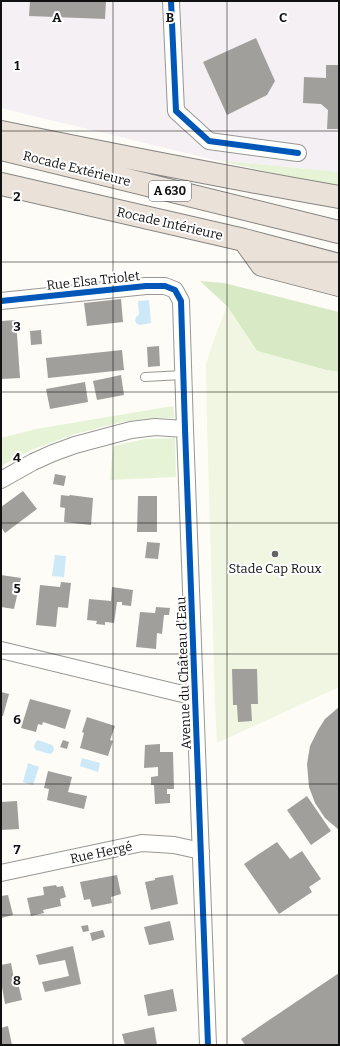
<svg xmlns="http://www.w3.org/2000/svg" width="340" height="1046" viewBox="0 0 340 1046" font-family="Bitter,serif">
  <rect width="100%" height="100%" fill="#fdfcf7"/>
  <path fill="#f5f0f3" d="M1,1H339V172L215,160L1,108Z"/>
  <path fill="#e7f3d7" d="M215,160L339,172V187L332,186Z
    M173,406L175,418H154L122,422L72,435L31,450L1,466V438L36,429Z
    M175,438L176,477L110,480L113,446L145,439Z"/>
  <path fill="#d8eac5" d="M200,281L224,283L339,312V372L326,370L257,351L227,306Z"/>
  <path fill="#f0f6e1" d="M227,306L257,351L326,370L339,372V687L217,743L215,703L207,420L206,364L216,334Z"/>
  <path fill="#cde8f7" d="M149,300L151,323L140,325L137,324L135,321L136,317L139,315L138,301Z
    M55,555L66,556L64,577L52,576Z
    M38,740L52,745L54,748L53,752L50,754L36,750L34,747L35,743Z
    M82,758L100,763L98,772L80,766Z
    M28,763L39,767L33,785L23,782Z"/>
  <path fill="#a19f9c" d="M30,1H106L105,19L29,16Z
    M256,38L275,81L267,95L227,115L203,62Z
    M326,65H339V129H327L328,110L321,104L303,103L304,77L326,78Z
    M121,299L123,322L87,326L84,303Z
    M16,320L20,378L1,379V321Z
    M41,330L42,344L31,345L30,331Z
    M159,346L160,366L148,367L147,347Z
    M122,350L124,370L48,378L46,358Z
    M121,375L124,395L97,400L93,381Z
    M85,382L88,402L50,409L46,389Z
    M55,474L66,476L64,486L53,484Z
    M23,491L37,509L5,533L1,527V507Z
    M61,495L69,496L70,495L93,498L91,525L64,522L65,508L60,507Z
    M138,496H157V532H137Z
    M147,542L160,543L158,559L145,558Z
    M1,575L21,578L14,609L1,607Z
    M61,582L71,583L68,608L58,607L56,627L36,625L40,585L60,587Z
    M112,587L133,590L131,606L122,605V602H117L114,623L105,622V625L96,624L97,621L87,620L89,599L111,601Z
    M156,607L170,608L169,615H164L162,634L157,633L156,649L136,647L140,612L155,613Z
    M232,669H257L258,704H251L252,721L238,722L237,705H233Z
    M1,692L9,694L3,716H1Z
    M30,699L71,710L65,729L43,722L42,725L38,724L36,732L21,728Z
    M339,707V830L325,818L315,803L309,787L307,764L310,746L318,730L325,719Z
    M87,717L115,726L110,740L113,741L108,756L80,748L84,733L82,732Z
    M63,740L69,742L67,749L60,747Z
    M160,744V752H173L174,789H167V794H170V803L155,804L154,785H151V777L158,776V767L144,768L145,745Z
    M48,771L72,777L68,792L87,796L84,809L47,800L49,789L44,788Z
    M307,796L331,831L311,845L287,810Z
    M17,801L19,829L1,830V802Z
    M277,842L290,859L302,851L321,879L309,887L312,892L279,914L244,864Z
    M117,875L121,894L111,897L112,903L92,907L90,899L84,900L80,882Z
    M173,875L178,904L151,910L145,882L155,880V878Z
    M56,885L57,887L63,886L66,897L60,899L61,906L43,910L44,913L31,916L27,898L44,895L43,887Z
    M8,895L13,915L1,918V896Z
    M170,921L174,940L149,945L144,927Z
    M88,925L89,931L83,932L81,926Z
    M103,930L105,937L92,941L90,933Z
    M73,946L81,984L45,992L42,982L69,976L65,960L39,965L36,955Z
    M11,963L15,984L18,983L22,1000L5,1004L2,987H1V965Z
    M339,973V1045H245L241,1039Z
    M173,989L177,1011L148,1016L144,995Z
    M8,1026L12,1045H1V1028Z
    M154,1027L157,1045H125L122,1034Z"/>
  <g fill="none" stroke-linecap="round" stroke-linejoin="round">
    <g stroke="#979795" stroke-width="10">
      <path id="service" d="M145,377L183,375"/>
    </g>
    <g stroke="#979795" stroke-width="18">
      <path id="minor" d="M171,1L176,111L209,141L298,153
        M1,301L146,286H165L175,290L181,301L185,429L208,1045
        M1,480L33,462L53,453L75,445L131,430L155,427L185,429
        M1,650L195,697
        M1,873L142,843L174,845L201,851"/>
    </g>
    <g stroke="#858482" stroke-width="24">
      <path id="motorway" d="M1,132C113,155 226,177 339,197
        M1,149L339,232
        M1,184L244,240L339,265
        M244,240L262,265L339,285"/>
    </g>
    <use href="#service" stroke="#fffffe" stroke-width="8"/>
    <use href="#minor" stroke="#fffffe" stroke-width="16"/>
    <use href="#motorway" stroke="#eae1d8" stroke-width="22"/>
    <g stroke="#fff" stroke-width="8">
      <path id="cycleway" d="M171,1L176,111L209,141L298,153
        M1,301L146,286H165L175,290L181,301L185,429L208,1045"/>
    </g>
    <use href="#cycleway" stroke="#0057b8" stroke-width="6"/>
  </g>
  <path fill="none" stroke="#111" stroke-width="1" stroke-opacity="0.55" d="M113,1V1045M227,1V1045M1,131H339M1,262H339M1,392H339M1,523H339M1,654H339M1,784H339M1,915H339"/>
  <circle fill="#646362" stroke="#fff" stroke-width="1.5" cx="275" cy="554" r="4"/>
  <g text-anchor="middle" stroke-width="4" stroke-linejoin="round" paint-order="stroke">
    <rect fill="#fff" stroke="#585858" stroke-width="1" x="149" y="181" width="42" height="20" rx="3"/>
    <g font-size="12" font-weight="bold" fill="#111">
      <text x="170" y="195">A 630</text>
    </g>
    <g font-size="13" fill="#111" stroke="#fff">
      <text transform="translate(77 168) rotate(14)" y="5">Rocade Extérieure</text>
      <text transform="translate(170 223) rotate(13)" y="5">Rocade Intérieure</text>
      <text transform="translate(93 280) rotate(-6)" y="5">Rue Elsa Triolet</text>
      <text transform="translate(183 673) rotate(-92)" y="5">Avenue du Château d'Eau</text>
      <text transform="translate(101 852) rotate(-12)" y="5">Rue Hergé</text>
    </g>
    <g font-size="13" fill="#111" stroke="#fff">
      <text x="275" y="573">Stade Cap Roux</text>
    </g>
  </g>
  <g font-size="13" text-anchor="middle" font-weight="bold" fill="#111" stroke="#fff" stroke-width="4" stroke-linejoin="round" paint-order="stroke">
    <text x="57" y="22">A</text>
    <text x="170" y="22">B</text>
    <text x="283" y="22">C</text>
    <text x="17" y="70">1</text>
    <text x="17" y="201">2</text>
    <text x="17" y="331">3</text>
    <text x="17" y="462">4</text>
    <text x="17" y="593">5</text>
    <text x="17" y="724">6</text>
    <text x="17" y="854">7</text>
    <text x="17" y="985">8</text>
  </g>
  <rect width="340" height="1046" fill="none" stroke="#111111" stroke-width="4"/>
</svg>
